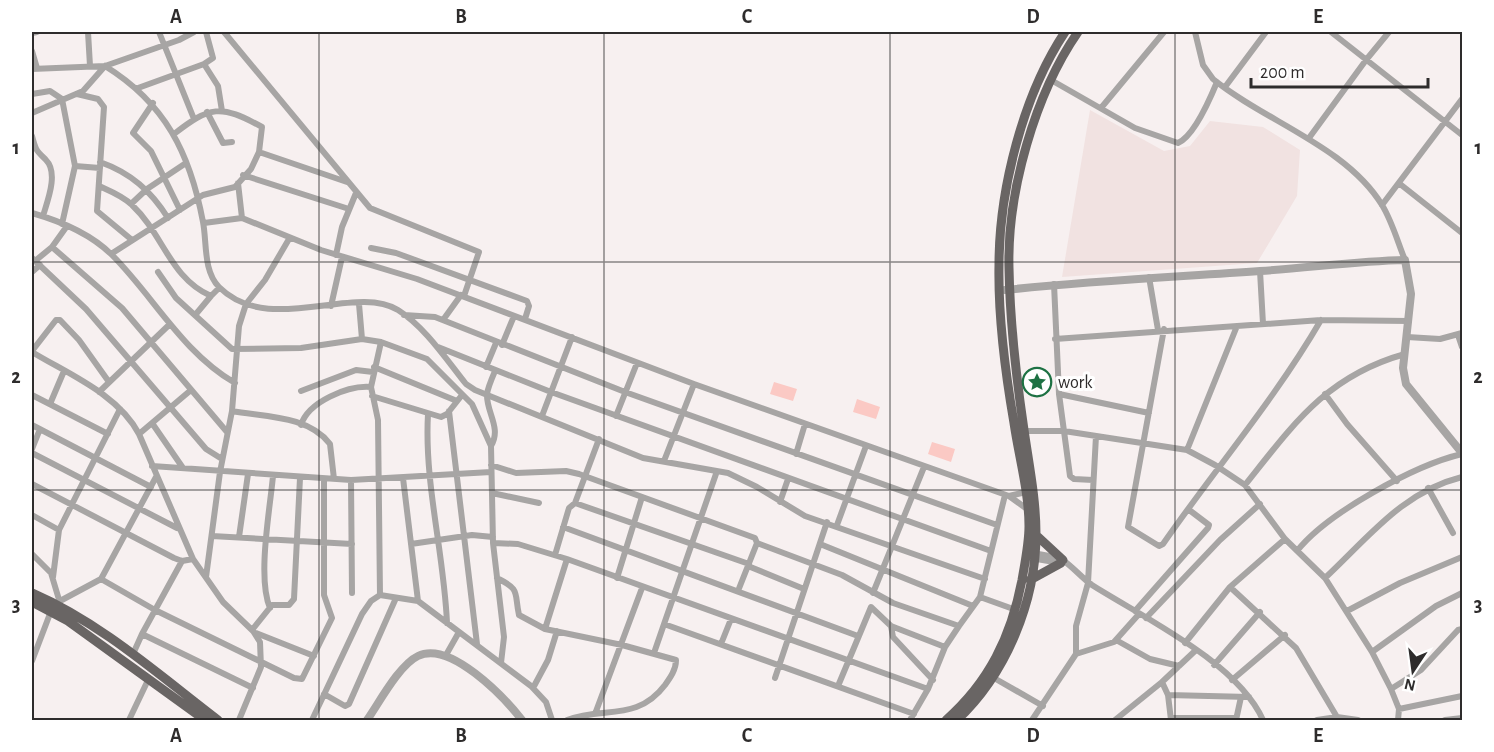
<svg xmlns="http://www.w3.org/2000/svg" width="1494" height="752" viewBox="0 0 1494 752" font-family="'Alegreya Sans',sans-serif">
  <rect width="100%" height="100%" fill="#f7f0f0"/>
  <path fill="#f1e2e1" d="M1090,110L1164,151L1190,146L1210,121L1263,127L1300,150L1297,196L1257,263L1062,277Z"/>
  <path fill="#fbc9c4" d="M774,382L797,389L793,401L770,394Z
    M857,399L880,407L876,419L853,412Z
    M932,442L955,449L951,462L928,454Z"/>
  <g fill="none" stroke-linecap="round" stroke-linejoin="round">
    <path stroke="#a7a5a4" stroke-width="6" d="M88,32L90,66
      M159,32L194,119
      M224,32L370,208L479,252L464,296
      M1195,32L1203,65L1213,79C1264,121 1346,146 1382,205C1392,221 1398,243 1405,260
      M1331,32L1462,135
      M32,33L37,32
      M32,51L37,68
      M204,64L213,58L206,32
      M105,66C165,103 190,153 203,222C207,242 203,271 219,287C269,337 354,283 398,310C425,327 446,359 466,384L475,390L643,458L728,473L757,487L805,516L985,579
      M32,69L105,66L179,40L194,32
      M1051,80L1135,128L1178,143C1194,136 1210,99 1217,82
      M1225,87L1266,32
      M138,88L204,64L218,86L222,111
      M32,94L50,91L62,99L75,166L62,224
      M77,94L98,99L104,107L97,211L132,240
      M153,103L133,133L151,151L180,210
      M1101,108L1164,32
      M207,112L223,143L232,142
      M32,113L83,91L105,66
      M174,134C210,106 220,104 262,127L259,152L347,182
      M32,136C36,151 36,150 46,160C59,173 47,202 43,216
      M1309,138L1366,60L1389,32
      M100,162C131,173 151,191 168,218
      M75,166L100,168
      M243,175L349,209
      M238,183L242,218
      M1400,184L1462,233
      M99,186C110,191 123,196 132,205C163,234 170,278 211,296L219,288
      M131,204L147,189L186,163
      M1382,205L1462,99
      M32,213C60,221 90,233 112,255C154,297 182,352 235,383
      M204,223L242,218L321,250L417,279L694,384L1009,496L1027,509
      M52,247L122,308L227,432
      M371,248L396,253L527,301L529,306L525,319
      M111,254L203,195L235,187L251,169L259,152
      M336,255L342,227L356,193
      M32,258L86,309L206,449L222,459
      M35,261L52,247L67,226
      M1260,271L1263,324
      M32,272L40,265
      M158,272L176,298L232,349L301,348L362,339L381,342L427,359L472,404L491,446L493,543L504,637L501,663
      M1149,277L1158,330
      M1054,284L1059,394L1070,476L1074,479L1093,480
      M359,304L362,339
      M331,306L342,257
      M196,314L211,296
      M404,315L435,317L625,392L997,525
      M443,320L461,295
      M1164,329L1128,527L1159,546L1163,544C1215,469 1275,399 1321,320
      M1458,335L1462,347
      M1407,337L1440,339L1462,333
      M1055,339L1321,320L1409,321
      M381,342L371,387L378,420L380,595L418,601
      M502,345L514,316
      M438,347L551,392L991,551
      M32,351L56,320H60L79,340L109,382
      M32,352C68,374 118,394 139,434L193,559L223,602L253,631L260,642L261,667L239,720
      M374,367L457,401
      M486,367L496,343
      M301,391L356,370L373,372
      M99,392L170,324
      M1059,394L1149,413
      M1325,394L1347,424L1397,481
      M32,395L108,434
      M372,396L441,417L447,414L462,395
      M50,404L64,371
      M232,411C263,417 308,415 330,444L334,479
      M449,411L477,644
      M428,414C424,483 444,553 447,623
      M542,416L572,337
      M616,416L637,363
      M152,423L183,468
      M32,425L151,487
      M301,425C308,402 348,385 371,387
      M1024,431H1064L1187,450L1215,465L1245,485L1285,539L1325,578L1372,652L1391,689L1399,709L1398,720
      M139,434L191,390
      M599,439L575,503L749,564
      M491,446C502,428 486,412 487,394C488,387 492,378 495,371
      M32,449L40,429
      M1187,450L1237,326
      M32,453L177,528
      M796,454L805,424
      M664,461L694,384
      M491,465L516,473L566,471L579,474L755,538L757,543L738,591
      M152,466L351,480L491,472
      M403,478L418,601L531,686L546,702L552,720
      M351,480L352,593
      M32,484L174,558L182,561L193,559
      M1245,485C1293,425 1326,376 1405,354
      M1428,488L1453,533
      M492,493L539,503
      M1005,495L980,597L1016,610
      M1009,496L1026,492
      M780,502L788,479
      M32,515L59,530
      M837,525L866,446
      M563,527L858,636
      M212,536L352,544
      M239,537L248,474
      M493,543L518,544L567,559L928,689L910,720
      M757,543L842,575L893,603L959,626L980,597
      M411,544L472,535L493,537
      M820,544L973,606
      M1297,551C1327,513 1415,465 1462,454
      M1033,553C1042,555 1056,556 1064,561C1074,568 1082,578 1092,585C1144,618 1237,662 1263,720
      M32,554L51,573L60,603
      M555,555L569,508L575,503
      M1031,558L1060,563
      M748,566L804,589
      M53,577L59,530L120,409
      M206,577L220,472L232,411L239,326L246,304L265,280L289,239
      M497,578C521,590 514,592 519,615L545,629L622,645L676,660C676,670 670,678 665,685C637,722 604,706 567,720
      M617,578L642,497
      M1325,578C1369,537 1402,492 1462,477
      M101,579L155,610L294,678L302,679L332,618L324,595V479
      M1230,587L1296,648L1337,717L1358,720
      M873,593L924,467
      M60,601L101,579L156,477
      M270,608C257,578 270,509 273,476
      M1135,611L1208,528L1209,525L1188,509
      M1347,611L1400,583L1462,557
      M1146,618L1220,540L1260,504
      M664,624L914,714
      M891,626L893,637L933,680
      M545,629L567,559
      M252,630L272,605H289L294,599L300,478
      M256,633L314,656
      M142,634L182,561
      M1116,640L1150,659L1179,666
      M1185,643L1230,587L1285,539
      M721,644L731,619
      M1372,652L1436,606L1462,593
      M654,653L717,471
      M133,654L142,634L253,688
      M1076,654L1114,642L1139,614
      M446,655L459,632
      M32,661L51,611
      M1214,665L1260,612
      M775,678L827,522
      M994,678L1043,706
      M1232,680L1285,635
      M1162,682L1168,695L1171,720
      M838,686L871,607L891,626L945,647
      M533,688L548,660L557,631
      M928,689L945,647L959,626
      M1391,689L1421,670L1458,630L1462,629
      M324,694L345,706L349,704L396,598
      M1168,695L1249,697
      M1399,709L1462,696
      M595,714L642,588
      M1171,718H1236
      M129,720L149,678
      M312,720L362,614L371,601L380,595
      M1032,720L1076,654V626L1088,583L1096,436
      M1115,720L1162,682L1196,650
      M1236,720L1241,697
      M1317,720L1337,717L1339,720
      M1445,720L1462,718"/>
    <path stroke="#a7a5a4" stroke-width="8" d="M1005,290C1090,281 1175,277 1260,271C1309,268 1356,261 1405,260L1411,294L1403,368L1406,384L1462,453
      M367,720C379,703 399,665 418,656C450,640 504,697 522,720"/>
    <path stroke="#696564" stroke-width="9" d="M1036,535L1063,560
      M1030,580L1061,563
      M32,593C101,623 159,675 218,720
      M32,602L68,621L205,720
      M946,720C989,682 1011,637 1022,580C1025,562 1029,544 1029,526C1029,492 1019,457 1014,423C1005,371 998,317 999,265C999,190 1023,95 1065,32
      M957,720C1006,674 1036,602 1036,534C1036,499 1029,465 1024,430C1016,376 1010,322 1009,268C1007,192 1035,94 1078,32"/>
  </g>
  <path fill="none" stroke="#2e2c2c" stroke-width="1.5" stroke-opacity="0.55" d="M319,32V720M604,32V720M890,32V720M1175,32V720M32,262H1462M32,490H1462"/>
  <defs>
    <g id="sight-ring" transform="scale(1.5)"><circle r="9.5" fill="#fff" stroke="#1d7143" stroke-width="1.5"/><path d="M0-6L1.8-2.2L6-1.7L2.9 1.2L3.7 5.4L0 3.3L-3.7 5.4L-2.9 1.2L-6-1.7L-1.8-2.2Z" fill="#1d7143"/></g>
  </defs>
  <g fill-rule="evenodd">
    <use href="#sight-ring" x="1037" y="382"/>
  </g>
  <g text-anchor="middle" stroke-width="6" stroke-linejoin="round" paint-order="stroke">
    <g font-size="18" fill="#2e2c2c" stroke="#fff" text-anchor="start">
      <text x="1058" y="388">work</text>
    </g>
  </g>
  <rect width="1494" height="752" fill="none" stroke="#ffffff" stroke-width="66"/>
  <g transform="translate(1413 671) rotate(193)" stroke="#ffffff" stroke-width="4.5" paint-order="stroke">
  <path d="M0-4.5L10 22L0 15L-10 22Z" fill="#2e2c2c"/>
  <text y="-9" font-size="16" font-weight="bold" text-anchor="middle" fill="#2e2c2c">N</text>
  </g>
  <path d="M1251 78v9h177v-9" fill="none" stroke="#2e2c2c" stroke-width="3"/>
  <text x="1260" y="78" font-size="18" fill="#2e2c2c" stroke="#ffffff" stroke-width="4.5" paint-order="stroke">200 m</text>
  <rect x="33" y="33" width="1428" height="686" fill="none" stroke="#2e2c2c" stroke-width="2"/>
  <g font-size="20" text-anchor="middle" font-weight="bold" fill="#2e2c2c">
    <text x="176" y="23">A</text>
    <text x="461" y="23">B</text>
    <text x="747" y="23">C</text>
    <text x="1033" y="23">D</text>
    <text x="1318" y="23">E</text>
    <text x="16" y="154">1</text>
    <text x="1478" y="154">1</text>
    <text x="16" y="383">2</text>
    <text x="1478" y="383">2</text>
    <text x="16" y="611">3</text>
    <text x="1478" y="611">3</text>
    <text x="176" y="742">A</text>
    <text x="461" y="742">B</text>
    <text x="747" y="742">C</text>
    <text x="1033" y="742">D</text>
    <text x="1318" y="742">E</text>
  </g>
</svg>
